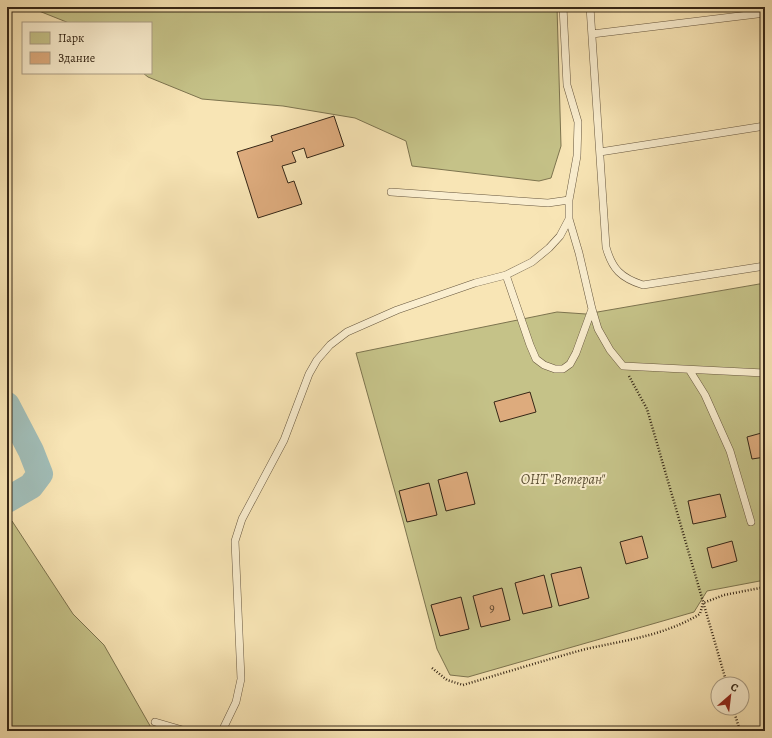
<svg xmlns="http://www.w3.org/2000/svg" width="772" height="738" viewBox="0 0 772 738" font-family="Alegreya,serif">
  <rect width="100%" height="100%" fill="#f8e5b5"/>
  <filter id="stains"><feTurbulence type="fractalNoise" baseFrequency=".005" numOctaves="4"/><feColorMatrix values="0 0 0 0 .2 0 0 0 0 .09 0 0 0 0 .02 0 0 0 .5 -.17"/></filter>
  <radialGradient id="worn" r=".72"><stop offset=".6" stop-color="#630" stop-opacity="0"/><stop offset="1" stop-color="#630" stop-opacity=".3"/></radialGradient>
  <path fill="#c5c288" stroke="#7d744f" d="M29,7H557L561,146L551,178L539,181L412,166L406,141L355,118L283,106L202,99L148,77L143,73H151V23H69Z
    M765,283V580L707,591L694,612L468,677L450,675L437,649L402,517L356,353L557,312L586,314Z
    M7,521H12L73,614L104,645L153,731H7Z"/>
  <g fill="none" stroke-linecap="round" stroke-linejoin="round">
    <path stroke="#a1bdb7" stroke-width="26" d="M7,405L31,451L40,474L31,486L7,500"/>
  </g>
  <path fill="#ddab7d" stroke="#352616" d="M334,116L344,146L307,158L304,148L292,152L296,162L282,166L288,183L294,181L302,204L258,218L237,152L273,141L271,136Z
    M530,392L536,412L500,422L494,402Z
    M765,432V457L752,459L747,437Z
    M467,472L475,504L446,511L438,480Z
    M429,483L437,515L407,522L399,491Z
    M720,494L726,517L693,524L688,501Z
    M642,536L648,558L626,564L620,542Z
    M732,541L737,561L712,568L707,548Z
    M581,567L589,598L559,606L551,574Z
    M544,575L552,607L523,614L515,583Z
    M502,588L510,620L481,627L473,596Z
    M461,597L469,629L440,636L431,605Z"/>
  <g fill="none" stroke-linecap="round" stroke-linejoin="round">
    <g stroke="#66563e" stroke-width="8">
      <path id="lane" d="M563,7L567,85L578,122L577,156L569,200V219L579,253L592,309L598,329L610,350L623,366L765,373
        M590,7L606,247C612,269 621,278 643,285L765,266
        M763,7L765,22
        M592,34L765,13
        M600,152L765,126
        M391,192L548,203L569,200
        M506,275L530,345L536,359L544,365L555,369H563L570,364L576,353L592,309
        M690,371L705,395L730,451L751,522
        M155,722L186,731
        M222,731L236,702L241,679L235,541L242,519L284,440L309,374L317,360L330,345L347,332L397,310L475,283L506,275L532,262L549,248L560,236L569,219"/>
    </g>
    <path stroke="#352616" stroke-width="2.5" stroke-dasharray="1 2" stroke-linecap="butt" d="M629,376L647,409L727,684
      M432,668L447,680L463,685C504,673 545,660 586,649C626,640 663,636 700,614L703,603L724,595L765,587
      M733,708L740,731"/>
    <use href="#lane" stroke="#faeecf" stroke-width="7"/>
  </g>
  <g text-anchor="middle" stroke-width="4" stroke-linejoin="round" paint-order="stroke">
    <g font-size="12" fill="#5f4730">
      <text x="492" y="612">9</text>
    </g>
    <g font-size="14" font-style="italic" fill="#594d32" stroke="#faeecf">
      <text x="563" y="484">ОНТ "Ветеран"</text>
    </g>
  </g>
  <rect width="772" height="738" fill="none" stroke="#f8e5b5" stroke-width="24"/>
  <rect x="8" y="8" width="756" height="722" fill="none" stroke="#352616" stroke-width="2"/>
  <rect x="12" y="12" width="748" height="714" fill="none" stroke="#352616"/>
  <rect x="22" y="22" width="130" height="52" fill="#faeecf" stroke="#ab9e85"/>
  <rect x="30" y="32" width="20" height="12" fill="#c5c288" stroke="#ab9e85"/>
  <text x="58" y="42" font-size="12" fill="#352616">Парк</text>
  <rect x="30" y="52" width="20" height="12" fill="#ddab7d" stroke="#ab9e85"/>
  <text x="58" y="62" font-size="12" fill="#352616">Здание</text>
  <g transform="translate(730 696) rotate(28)"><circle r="19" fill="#faeecf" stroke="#ab9e85"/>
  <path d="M0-3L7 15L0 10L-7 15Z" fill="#8f2418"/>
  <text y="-6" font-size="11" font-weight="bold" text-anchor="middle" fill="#352616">С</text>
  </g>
  <rect width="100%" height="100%" filter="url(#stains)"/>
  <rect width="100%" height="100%" fill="url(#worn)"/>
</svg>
